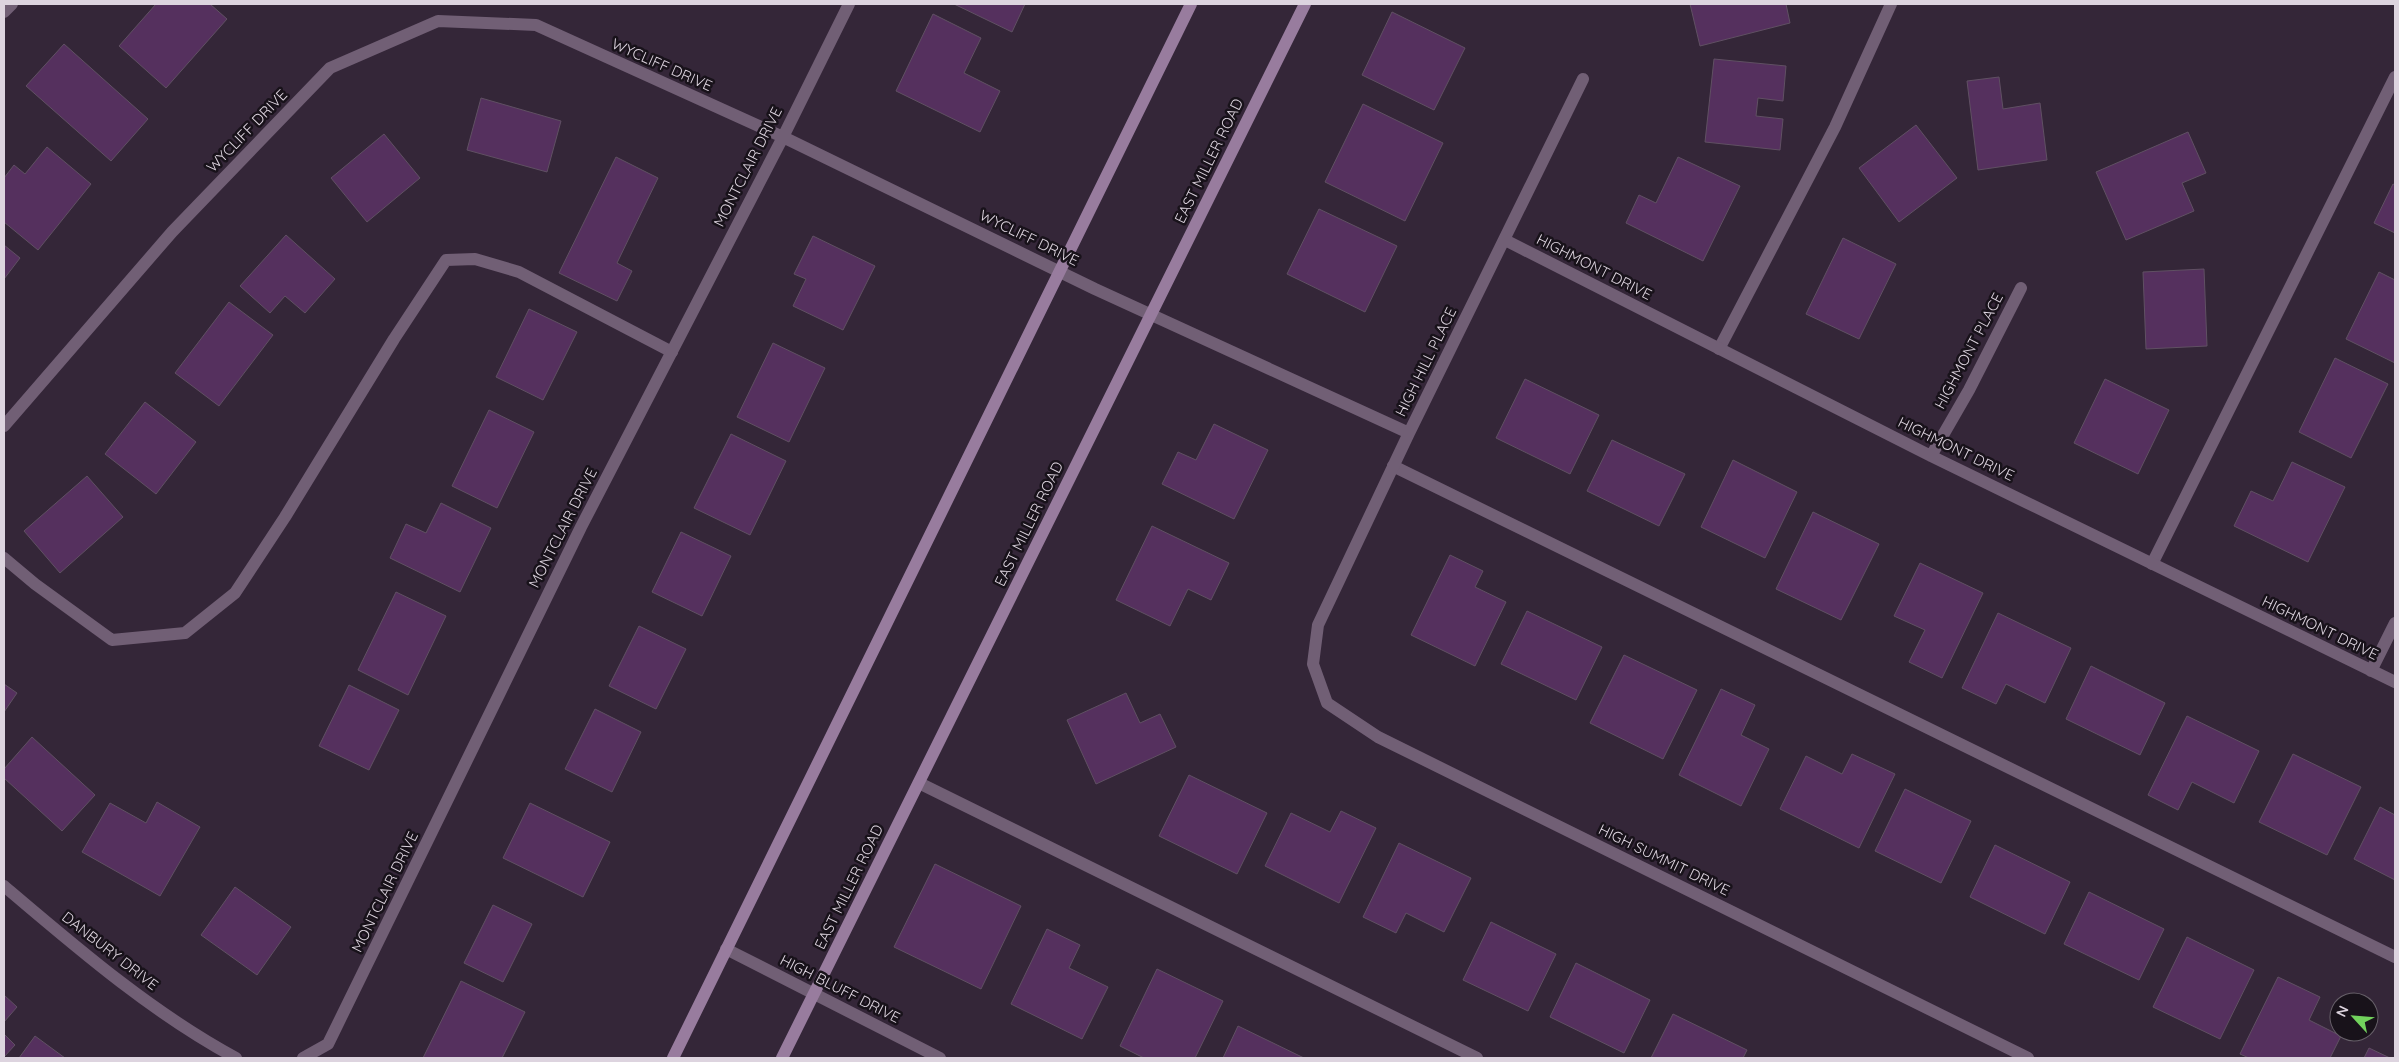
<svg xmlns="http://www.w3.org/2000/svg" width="2399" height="1062" viewBox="0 0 2399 1062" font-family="Quicksand,sans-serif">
  <rect width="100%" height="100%" fill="#342638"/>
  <path fill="#55305e" stroke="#605063" d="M156,4H210L227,19L166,88L119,46Z
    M954,4H1025L1012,32Z
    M1690,4H1786L1790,23L1700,46Z
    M1392,12L1465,48L1434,110L1362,75Z
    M933,14L981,38L964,73L1000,91L980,132L896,91Z
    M64,44L148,119L111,161L26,86Z
    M1714,59L1786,66L1783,101L1758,98L1756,116L1783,119L1780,150L1705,142Z
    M1999,77L2003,109L2040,103L2047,160L1978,170L1967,81Z
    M481,98L561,121L547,172L467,150Z
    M1363,104L1443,143L1405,221L1325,182Z
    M1916,125L1957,178L1899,222L1859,168Z
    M2188,132L2206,173L2182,183L2194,211L2126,240L2096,172Z
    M384,134L420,178L367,222L331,178Z
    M47,147L91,184L38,250L4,222V178L14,165L25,174Z
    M616,157L658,178L617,263L632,271L617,301L559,273Z
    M1678,157L1740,186L1703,261L1626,223L1639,195L1656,203Z
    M2393,184L2395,185V233L2374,223Z
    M1319,209L1397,246L1365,312L1287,274Z
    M286,235L335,279L305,313L285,296L270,313L240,286Z
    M813,236L875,266L843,330L793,306L806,279L794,274Z
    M1843,238L1896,264L1859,339L1806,314Z
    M4,245L20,258L4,279Z
    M2204,269L2207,346L2146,349L2143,272Z
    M2379,272L2395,280V363L2346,339Z
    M229,302L273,335L219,406L175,373Z
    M529,309L577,332L543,400L496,377Z
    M773,343L825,368L789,442L737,417Z
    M2335,358L2388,384L2351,458L2299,432Z
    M1525,379L1599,415L1570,474L1496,438Z
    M2105,379L2169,410L2138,474L2074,443Z
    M145,402L196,442L156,494L105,454Z
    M489,410L534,432L497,508L452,486Z
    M1214,424L1268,450L1234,519L1162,484L1178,452L1196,460Z
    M731,434L786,461L750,535L694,508Z
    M1612,440L1685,474L1659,526L1587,491Z
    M1733,460L1797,492L1765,558L1701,527Z
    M2292,462L2345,487L2308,562L2234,526L2251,491L2273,501Z
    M87,476L123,517L60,573L24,531Z
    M441,503L491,528L460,592L390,558L406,524L426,533Z
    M1813,512L1879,544L1841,620L1776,589Z
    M1152,526L1229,563L1211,600L1188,589L1170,626L1116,600Z
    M681,532L731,556L702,616L652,592Z
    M1450,555L1483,571L1475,587L1506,602L1475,666L1411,635Z
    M1920,563L1983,593L1942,678L1909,662L1925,630L1894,616Z
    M396,592L446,616L408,695L358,670Z
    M1527,611L1602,647L1576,700L1501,664Z
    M1998,613L2071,648L2045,703L2006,684L1996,704L1962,688Z
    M639,626L686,649L656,709L609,686Z
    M1624,655L1697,690L1663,759L1590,723Z
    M2091,666L2165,703L2140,755L2066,719Z
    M4,684L17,693L4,712Z
    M349,685L399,710L369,770L319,746Z
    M1721,689L1755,705L1741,735L1769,749L1741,806L1679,775Z
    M1126,693L1140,723L1160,714L1176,747L1096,784L1067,720Z
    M595,709L641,732L612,792L565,769Z
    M2187,716L2259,751L2234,803L2192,782L2178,810L2148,795Z
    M32,737L95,795L62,831L4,778V769Z
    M1852,754L1895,774L1859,848L1780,809L1806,756L1842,774Z
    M2293,754L2361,787L2327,855L2259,822Z
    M1189,775L1267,813L1237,874L1159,836Z
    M1905,789L1971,821L1941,883L1875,851Z
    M157,802L200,827L160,896L82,852L110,803L146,823Z
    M530,803L610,842L583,897L503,858Z
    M2380,807L2395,815V880L2354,859Z
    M1341,811L1376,828L1339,903L1265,866L1291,813L1330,832Z
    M1399,843L1471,878L1444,932L1406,913L1396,933L1363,917Z
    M1995,845L2070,882L2045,934L1970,897Z
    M935,864L1021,906L981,989L894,947Z
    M235,887L291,927L257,975L201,935Z
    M2089,892L2164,929L2139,980L2064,944Z
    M493,905L532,924L503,982L464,963Z
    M1491,922L1556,954L1528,1011L1463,980Z
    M1047,929L1080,945L1069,968L1108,987L1082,1039L1011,1004Z
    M2187,937L2254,970L2220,1039L2153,1007Z
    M1576,963L1650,1000L1624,1053L1550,1017Z
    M1157,969L1223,1001L1195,1058H1144L1120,1046Z
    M2278,977L2320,997L2309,1020L2341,1036L2330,1058H2249L2240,1054Z
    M461,981L525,1012L502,1058H423Z
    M4,995L17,1007L4,1022Z
    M1673,1014L1747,1050L1743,1058H1651Z
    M1238,1026L1304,1058H1223Z
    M4,1034L15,1045L4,1057Z
    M35,1036L65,1058H19Z
    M2369,1048L2390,1058H2364Z"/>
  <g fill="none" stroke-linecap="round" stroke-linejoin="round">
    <path stroke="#715f75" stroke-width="12" d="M4,12L12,4
      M1719,349L1835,127L1891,4
      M1393,466L2395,957
      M4,558L35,584L112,640L185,633L235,593L285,517L394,339L446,260L475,259L519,272L672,352
      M2152,564L2395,77
      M919,783L1477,1058"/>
    <path stroke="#715f75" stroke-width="12" d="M1583,79L1409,433L1318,625L1313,664L1327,703L1378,737L2028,1058
      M1505,240L1931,456L2395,682
      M4,426L172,232L330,68L438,21L536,25L783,137L1095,289L1409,433
      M1931,456L1969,390L2021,288
      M2371,671L2395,623
      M4,886C77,948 151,1012 236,1058
      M726,949L940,1058
      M303,1058L328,1044L581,527L783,137L849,4"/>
    <path stroke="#987c9e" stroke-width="12" d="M673,1058L1191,4
      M782,1058L1305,4"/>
  </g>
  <g text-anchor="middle" stroke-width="5" stroke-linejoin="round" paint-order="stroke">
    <g font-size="15" fill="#ddd4df" stroke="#18121a">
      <text transform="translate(662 65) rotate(24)" y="5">WYCLIFF DRIVE</text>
      <text transform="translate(247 131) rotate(-46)" y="5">WYCLIFF DRIVE</text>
      <text transform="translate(1209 161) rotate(-64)" y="5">EAST MILLER ROAD</text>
      <text transform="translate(748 167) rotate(-63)" y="5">MONTCLAIR DRIVE</text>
      <text transform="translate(1029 238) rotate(26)" y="5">WYCLIFF DRIVE</text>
      <text transform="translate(1594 267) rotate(27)" y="5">HIGHMONT DRIVE</text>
      <text transform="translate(1969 351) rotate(-62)" y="5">HIGHMONT PLACE</text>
      <text transform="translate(1426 362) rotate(-64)" y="5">HIGH HILL PLACE</text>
      <text transform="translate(1956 449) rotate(26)" y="5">HIGHMONT DRIVE</text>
      <text transform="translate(1029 524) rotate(-64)" y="5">EAST MILLER ROAD</text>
      <text transform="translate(563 528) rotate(-63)" y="5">MONTCLAIR DRIVE</text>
      <text transform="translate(2320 628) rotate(26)" y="5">HIGHMONT DRIVE</text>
      <text transform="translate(1664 860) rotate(26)" y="5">HIGH SUMMIT DRIVE</text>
      <text transform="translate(849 887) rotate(-64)" y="5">EAST MILLER ROAD</text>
      <text transform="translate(385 892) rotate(-64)" y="5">MONTCLAIR DRIVE</text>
      <text transform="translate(110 951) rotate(38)" y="5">DANBURY DRIVE</text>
      <text transform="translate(840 989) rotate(27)" y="5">HIGH BLUFF DRIVE</text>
    </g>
  </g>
  <rect width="2399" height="1062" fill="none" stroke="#ddd4df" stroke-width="10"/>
  <g transform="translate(2354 1017) rotate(296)"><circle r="24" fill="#18121a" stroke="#676069"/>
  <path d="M0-4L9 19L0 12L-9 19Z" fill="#72d25d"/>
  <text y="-8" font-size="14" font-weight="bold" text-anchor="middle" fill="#ddd4df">N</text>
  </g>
</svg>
